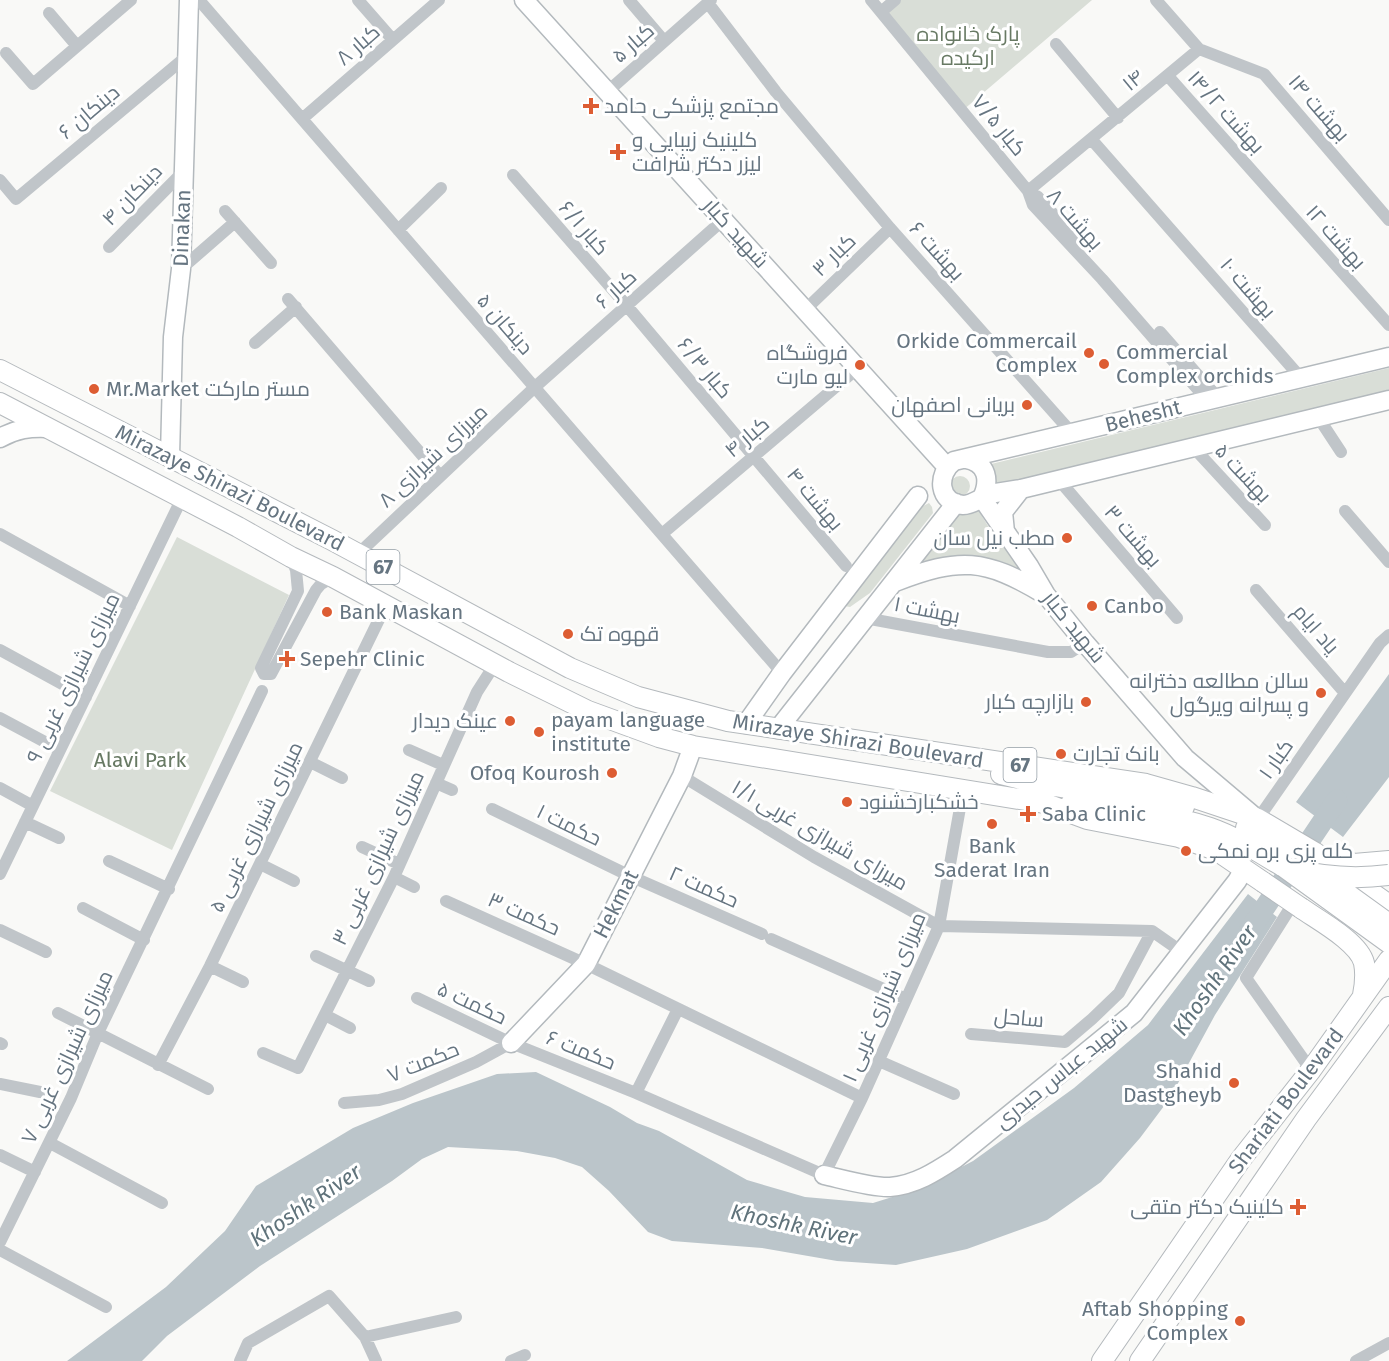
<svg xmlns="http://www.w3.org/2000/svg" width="1389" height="1361" viewBox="0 0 1389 1361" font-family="'Fira Sans',Cairo,sans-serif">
  <rect width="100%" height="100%" fill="#f9f9f7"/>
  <path fill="#d9ded7" d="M895,0H1092L962,111L881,12Z
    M1389,368V397L992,489L987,465Z
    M950 486a10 10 0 1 1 20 0a10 10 0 1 1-20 0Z
    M929,503L932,507L933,513L870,593L850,607L844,606L919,508Z
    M979,510C991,535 1011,556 1029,577L947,558L912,566L951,513Z
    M177,537L289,595L172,850L50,791Z"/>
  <path fill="#bbc5ca" d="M1389,674V777L1343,837L1296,802Z
    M1248,894L1277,917L1215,1015L1170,1098L1140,1138L1101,1182L1047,1220L967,1249L896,1265L837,1261L762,1248L672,1241L648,1232L609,1191L582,1167L555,1158L517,1151L448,1147L422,1159L392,1181L260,1266L167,1336L142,1361H67L166,1287L225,1231L256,1186L353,1128L413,1103L497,1074L536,1072L610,1107L637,1123L659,1131L747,1180L805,1197L873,1203L921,1188L973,1161L1074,1088L1148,1025Z"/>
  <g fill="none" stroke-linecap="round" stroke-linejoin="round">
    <path stroke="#bbc5ca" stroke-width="21" d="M1249,931L1337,800"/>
    <g stroke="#b3b9bd" stroke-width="21">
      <path id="secondary" d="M524,0L947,467
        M0,438C16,429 30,427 48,428
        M170,456L173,337L181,269L189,0
        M966,459C988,463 990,481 982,498C976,501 970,505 963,505C938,503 936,474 954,461L1389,357
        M983,495L1021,489L1389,400
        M982,498L1029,566L1046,595L1085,643L1185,758L1256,818
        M1005,532L1003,512L1021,489
        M895,582C960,557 984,558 1044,594
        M746,724L782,673L918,496
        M778,729L956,503
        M511,1043L586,964L682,776L693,746
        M824,1175C842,1179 873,1188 890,1187C915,1185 935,1172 955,1159L1134,1013L1237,881L1244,869"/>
    </g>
    <g stroke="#b4b9bd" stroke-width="22">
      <path id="primary" d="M0,370L332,540L570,668L638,697L728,721L1146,784L1192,797L1258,819L1314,852L1389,905
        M0,403L238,527L291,557L333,577L509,672L588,711L659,737L693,746L1044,803L1087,819L1179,837L1216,850L1263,882
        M1001,774L1042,784L1184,807
        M1070,805C1118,809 1164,812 1210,828C1236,837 1260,853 1284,867
        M1246,828L1305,864
        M1329,856L1354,864L1389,861
        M1301,908C1318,920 1359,942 1364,963C1366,973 1365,985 1363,995
        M1102,1361L1241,1159L1311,1070L1389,960
        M1140,1361L1306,1119L1389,1007"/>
    </g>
    <path stroke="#c0c5c9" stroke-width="12" d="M199,0L782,673
      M358,0L393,40
      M629,0L664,41
      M871,0L1028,191L1033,205L1102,279L1208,401
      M1156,0L1199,49L1264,74L1389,220
      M708,3L776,92L890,228L1072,433
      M881,12L895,0
      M49,13L77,46
      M1056,44L1118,118
      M6,53L33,84L131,0
      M1168,76L1389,325
      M607,92L711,0
      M302,119L439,0
      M1092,140L1301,378
      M513,175L627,306L846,566
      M0,180L16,199L187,56
      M1028,191L1038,197L1074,237
      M1028,191L1199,49
      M225,211L271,263
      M398,230L441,188
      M109,247L184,171
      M181,269L235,222
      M288,299L440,476
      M805,310L890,228
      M1160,332L1218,398
      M255,343L296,307
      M1318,417L1341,452
      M1193,447L1265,525
      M1059,480L1177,618
      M1345,511L1389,562
      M0,534L130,606
      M662,534L858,368
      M358,554L535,387L723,220
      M291,557L296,570L298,591L261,668L264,674H271L316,590L321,584L333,577
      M1256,590L1345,693
      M865,618L1048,652H1071L1085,643
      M0,650L86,697
      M0,718L60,750
      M409,750L443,765
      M310,762L342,778
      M682,776L814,857L939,926L1152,931
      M436,783L452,790
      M0,788L33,806
      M492,809L630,876L762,934
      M1258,819L1380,643L1389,635
      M25,822L59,838
      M362,847L399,864
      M109,861L169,889
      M260,864L294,881
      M0,874L182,498
      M394,877L414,887
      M446,901L586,964L862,1098
      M1294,902L1246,978L1311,1070
      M83,908L144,940
      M0,930L46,952
      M1152,931L1182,952
      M771,939L906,999
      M316,956L369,981
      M210,966L243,982
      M417,998L511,1043L636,1093L824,1175L862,1098L939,926L963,791
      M58,1013L208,1089
      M325,1015L350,1028
      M971,1034L1065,1042L1092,1019L1119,993L1152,931
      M0,1043L2,1044
      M263,1053L298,1068L394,877L477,692L495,664
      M879,1061L954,1094
      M158,1065L210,966L386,605
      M0,1084L40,1092
      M636,1093L678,1009
      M344,1103L379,1100L402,1094L476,1062L511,1043
      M50,1143L162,1203
      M0,1155L35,1172
      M0,1242L71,1098L98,1033L262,691
      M0,1250L106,1307
      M365,1337L376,1361
      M240,1361L248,1343L329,1296L365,1337L456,1317
      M511,1361L525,1355
      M1356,1361L1389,1343"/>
    <use href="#secondary" stroke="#fff" stroke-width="18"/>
    <use href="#primary" stroke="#fff" stroke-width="20"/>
    <g stroke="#b4b9bd" stroke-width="22" stroke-linecap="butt">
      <path id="primary-bridge" d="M1284,867L1389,943
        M1292,869C1323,877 1358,879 1389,875
        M1321,875L1389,924
        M1263,882L1301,908"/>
    </g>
    <use href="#primary-bridge" stroke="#fff" stroke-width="20"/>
  </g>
  <g fill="#dd5d33" stroke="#fff" stroke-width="2">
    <path d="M588 97h6v6h6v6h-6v6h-6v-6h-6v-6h6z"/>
    <path d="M615 143h6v6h6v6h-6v6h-6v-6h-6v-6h6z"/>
    <circle cx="1089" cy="353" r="6"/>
    <circle cx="1104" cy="364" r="6"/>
    <circle cx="860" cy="365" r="6"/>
    <circle cx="94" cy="389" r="6"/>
    <circle cx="1027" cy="405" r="6"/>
    <circle cx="1067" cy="538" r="6"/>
    <circle cx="1092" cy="606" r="6"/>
    <circle cx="327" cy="612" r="6"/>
    <circle cx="568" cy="634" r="6"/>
    <path d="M284 650h6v6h6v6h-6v6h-6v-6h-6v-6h6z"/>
    <circle cx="1321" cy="693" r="6"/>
    <circle cx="1086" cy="702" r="6"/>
    <circle cx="510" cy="721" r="6"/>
    <circle cx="539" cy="732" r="6"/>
    <circle cx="1061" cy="754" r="6"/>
    <circle cx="612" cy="773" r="6"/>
    <circle cx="847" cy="802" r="6"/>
    <path d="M1025 805h6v6h6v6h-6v6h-6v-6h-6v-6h6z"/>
    <circle cx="992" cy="824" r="6"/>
    <circle cx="1186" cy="851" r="6"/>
    <circle cx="1234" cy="1083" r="6"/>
    <path d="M1295 1198h6v6h6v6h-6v6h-6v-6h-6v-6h6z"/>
    <circle cx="1240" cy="1321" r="6"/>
  </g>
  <g text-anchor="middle" stroke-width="6" stroke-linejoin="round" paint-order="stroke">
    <g fill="#fff" stroke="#949ea7" stroke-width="1.5">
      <rect x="366.5" y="550" width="33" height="34" rx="4.5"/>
      <rect x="1003.5" y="748" width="33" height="34" rx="4.5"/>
    </g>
    <g font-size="20" font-weight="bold" fill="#667581">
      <text x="383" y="574">67</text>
      <text x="1020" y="772">67</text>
    </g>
    <g font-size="21" fill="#687a64" stroke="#fff">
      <text x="968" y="41">پارک خانواده<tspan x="968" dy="24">ارکیده</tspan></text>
      <text x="140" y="767">Alavi Park</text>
    </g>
    <g font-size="21" fill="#667581" stroke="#fff">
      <text transform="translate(633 43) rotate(-41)" y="7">۵ کبار</text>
      <text transform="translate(358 45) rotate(-41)" y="7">۸ کبار</text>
      <text transform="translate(1133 80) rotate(-40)" y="7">۱۴</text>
      <text transform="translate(1319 108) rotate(49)" y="7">۱۴ بهشت</text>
      <text transform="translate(89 112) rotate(-40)" y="7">دینکان ۶</text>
      <text transform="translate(1226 112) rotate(48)" y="7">۱۴/۲ بهشت</text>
      <text transform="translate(999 125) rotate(51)" y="7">۷/۵ کبار</text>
      <text transform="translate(132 195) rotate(-46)" y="7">دینکان ۴</text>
      <text transform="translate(1075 219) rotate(49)" y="7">۸ بهشت</text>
      <text transform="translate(182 228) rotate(-88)" y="7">Dinakan</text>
      <text transform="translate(584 228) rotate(49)" y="7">۶/۱ کبار</text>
      <text transform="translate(736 233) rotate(48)" y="7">شهید کبار</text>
      <text transform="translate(1336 237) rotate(48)" y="7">۱۲ بهشت</text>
      <text transform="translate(937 251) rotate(48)" y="7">۶ بهشت</text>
      <text transform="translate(834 255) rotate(-44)" y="7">۳ کبار</text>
      <text transform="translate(1248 288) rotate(49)" y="7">۱۰ بهشت</text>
      <text transform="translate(616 289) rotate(-42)" y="7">۶ کبار</text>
      <text transform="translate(505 324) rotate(49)" y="7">۵ دینکان</text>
      <text transform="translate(705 368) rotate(50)" y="7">۶/۳ کبار</text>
      <text transform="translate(1143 416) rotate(-14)" y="7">Behesht</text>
      <text transform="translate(747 437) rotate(-40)" y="7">۴ کبار</text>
      <text transform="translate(433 456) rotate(-43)" y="7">۸ میرزای شیرازی</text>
      <text transform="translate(1243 473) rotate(47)" y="7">۵ بهشت</text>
      <text transform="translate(230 488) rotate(27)" y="7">Mirazaye Shirazi Boulevard</text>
      <text transform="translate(815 499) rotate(50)" y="7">۴ بهشت</text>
      <text transform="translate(1133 536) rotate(49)" y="7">۳ بهشت</text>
      <text transform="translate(927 610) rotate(11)" y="7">۱ بهشت</text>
      <text transform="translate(1074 627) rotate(51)" y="7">شهید کبار</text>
      <text transform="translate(1316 629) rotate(49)" y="7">یاد ایام</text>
      <text transform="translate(73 678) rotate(-64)" y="7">میرزای شیرازی غربی ۹</text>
      <text transform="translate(858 741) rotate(9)" y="7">Mirazaye Shirazi Boulevard</text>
      <text transform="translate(1276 759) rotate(-55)" y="7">۱ کبار</text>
      <text transform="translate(569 825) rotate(26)" y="7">۱ حکمت</text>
      <text transform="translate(256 827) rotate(-64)" y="7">۵ میرزای شیرازی غربی</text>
      <text transform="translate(820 835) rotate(30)" y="7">۱/۱ میرزای شیرازی غربی</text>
      <text transform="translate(378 858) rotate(-65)" y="7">۳ میرزای شیرازی غربی</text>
      <text transform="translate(704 887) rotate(24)" y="7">۲ حکمت</text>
      <text transform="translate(616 904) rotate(-63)" y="7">Hekmat</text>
      <text transform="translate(524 914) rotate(24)" y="7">۳ حکمت</text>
      <text transform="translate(884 997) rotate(-67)" y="7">۱ میرزای شیرازی غربی</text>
      <text transform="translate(472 1003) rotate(25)" y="7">۵ حکمت</text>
      <text transform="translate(1019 1018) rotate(5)" y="7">ساحل</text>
      <text transform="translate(581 1050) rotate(22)" y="7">۶ حکمت</text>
      <text transform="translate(67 1057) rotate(-65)" y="7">۷ میرزای شیرازی غربی</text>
      <text transform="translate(423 1062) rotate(-22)" y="7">۷ حکمت</text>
      <text transform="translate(1061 1073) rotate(-39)" y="7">شهید عباس حیدری</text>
      <text transform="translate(1286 1101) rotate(-53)" y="7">Shariati Boulevard</text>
    </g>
    <g font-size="21" fill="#667581" stroke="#fff" text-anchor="start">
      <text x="604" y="113">مجتمع پزشکی حامد</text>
      <text x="632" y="147">کلینیک زیبایی و<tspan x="632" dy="24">لیزر دکتر شرافت</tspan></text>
      <text x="1077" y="348" text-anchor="end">Orkide Commercail<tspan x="1077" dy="24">Complex</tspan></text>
      <text x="1116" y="359">Commercial<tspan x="1116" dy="24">Complex orchids</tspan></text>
      <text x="848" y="360" text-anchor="end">فروشگاه<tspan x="848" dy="24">لیو مارت</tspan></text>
      <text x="106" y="396">Mr.Market مستر مارکت</text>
      <text x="1015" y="412" text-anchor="end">بریانی اصفهان</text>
      <text x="1055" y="545" text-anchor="end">مطب نیل سان</text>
      <text x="1104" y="613">Canbo</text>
      <text x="339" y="619">Bank Maskan</text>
      <text x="580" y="641">قهوه تک</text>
      <text x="300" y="666">Sepehr Clinic</text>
      <text x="1309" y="688" text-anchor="end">سالن مطالعه دخترانه<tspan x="1309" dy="24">و پسرانه ویرگول</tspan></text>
      <text x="1074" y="709" text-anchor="end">بازارچه کبار</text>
      <text x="551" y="727">payam language<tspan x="551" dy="24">institute</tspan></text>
      <text x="498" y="728" text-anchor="end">عینک دیدار</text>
      <text x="1073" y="761">بانک تجارت</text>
      <text x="600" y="780" text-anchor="end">Ofoq Kourosh</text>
      <text x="859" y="809">خشکبارخشنود</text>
      <text x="1042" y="821">Saba Clinic</text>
      <text x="992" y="853" text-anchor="middle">Bank<tspan x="992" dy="24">Saderat Iran</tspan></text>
      <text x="1198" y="858">کله پزی بره نمکی</text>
      <text x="1222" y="1078" text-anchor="end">Shahid<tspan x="1222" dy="24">Dastgheyb</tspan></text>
      <text x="1284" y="1214" text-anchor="end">کلینیک دکتر متقی</text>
      <text x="1228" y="1316" text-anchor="end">Aftab Shopping<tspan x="1228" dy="24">Complex</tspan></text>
    </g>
    <g font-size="22" font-style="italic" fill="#60737b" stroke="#fff">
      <text transform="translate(1214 980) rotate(-55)" y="8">Khoshk River</text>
      <text transform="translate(305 1205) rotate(-34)" y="8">Khoshk River</text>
      <text transform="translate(794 1224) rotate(12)" y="8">Khoshk River</text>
    </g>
  </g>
</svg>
